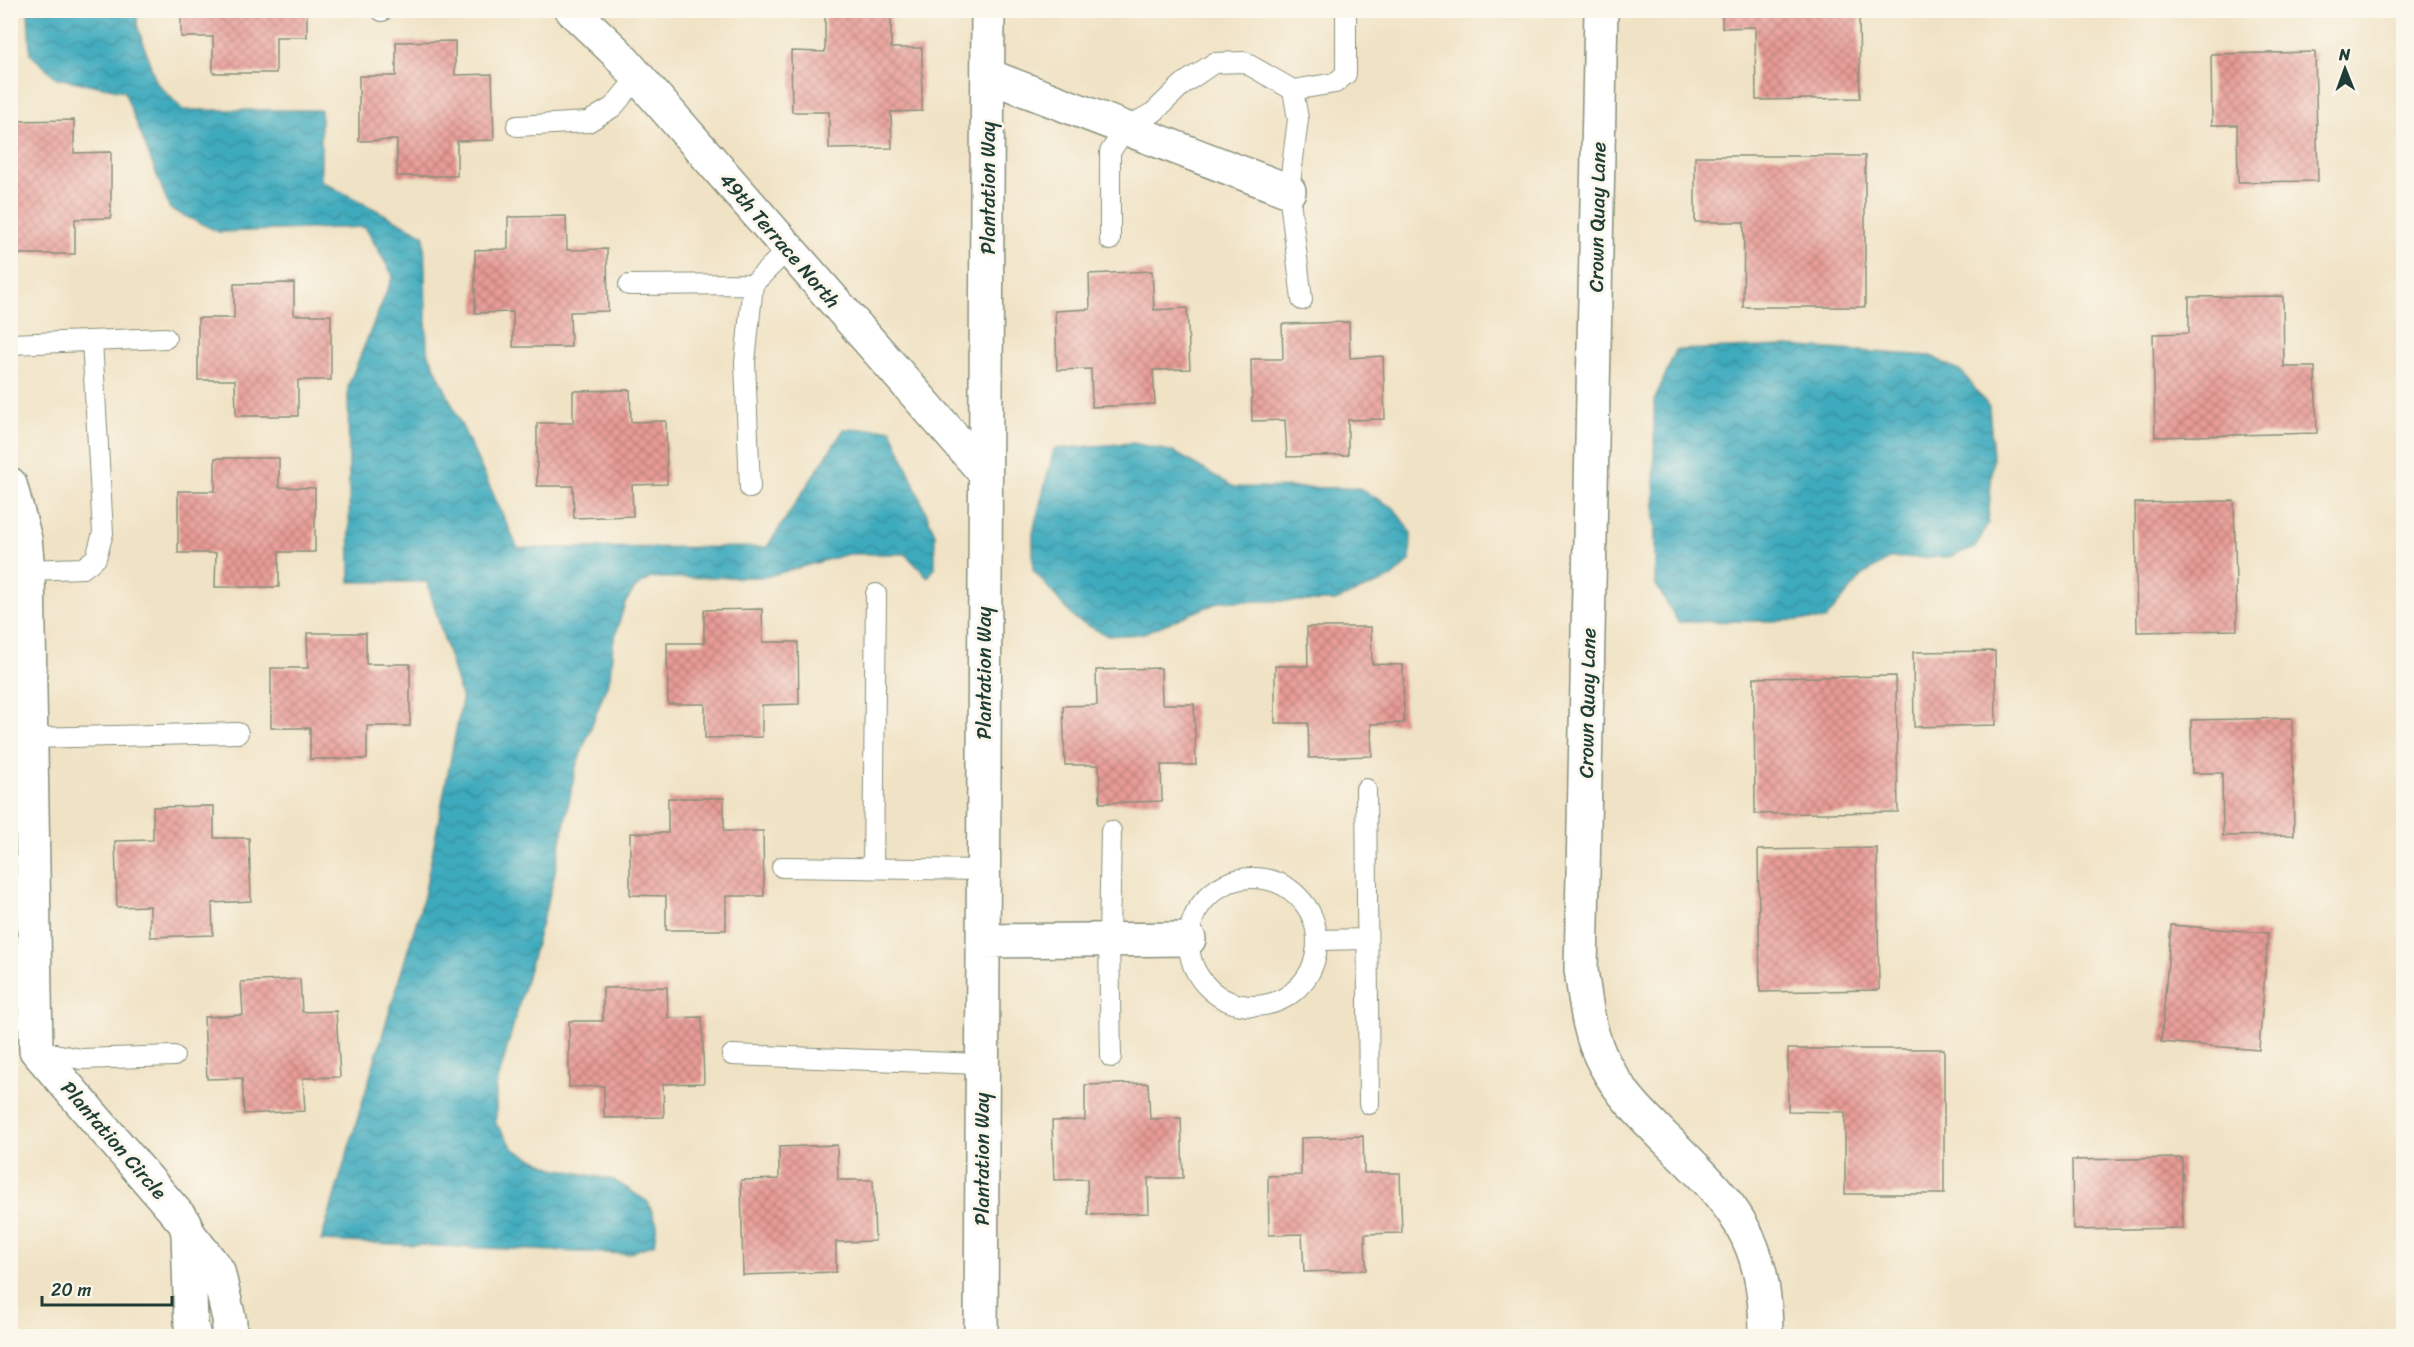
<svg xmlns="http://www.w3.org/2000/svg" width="2414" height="1347" viewBox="0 0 2414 1347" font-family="Sriracha,sans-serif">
  <defs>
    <pattern id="water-waves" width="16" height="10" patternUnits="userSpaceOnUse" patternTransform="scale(1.5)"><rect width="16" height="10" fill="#3eaabd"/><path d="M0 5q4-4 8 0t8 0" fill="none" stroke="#338c9a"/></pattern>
    <pattern id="building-cross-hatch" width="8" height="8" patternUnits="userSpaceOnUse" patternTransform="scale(1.5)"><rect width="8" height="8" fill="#e99b96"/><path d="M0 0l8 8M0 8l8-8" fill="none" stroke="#bc807b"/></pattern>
  </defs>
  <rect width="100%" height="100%" fill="#fbf7ec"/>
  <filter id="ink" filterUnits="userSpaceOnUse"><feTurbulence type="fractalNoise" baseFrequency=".0167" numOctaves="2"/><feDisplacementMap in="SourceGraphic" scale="12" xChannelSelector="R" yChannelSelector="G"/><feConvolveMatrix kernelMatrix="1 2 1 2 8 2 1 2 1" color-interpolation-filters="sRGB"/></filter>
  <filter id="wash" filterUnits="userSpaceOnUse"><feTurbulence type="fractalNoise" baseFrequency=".008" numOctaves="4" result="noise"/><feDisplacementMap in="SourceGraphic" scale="24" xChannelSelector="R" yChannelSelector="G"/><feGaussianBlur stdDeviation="1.35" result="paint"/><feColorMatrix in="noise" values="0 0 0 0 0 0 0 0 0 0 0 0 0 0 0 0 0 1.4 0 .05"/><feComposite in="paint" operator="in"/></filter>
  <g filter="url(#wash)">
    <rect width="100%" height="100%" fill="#f0e2c4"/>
    <path fill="url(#water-waves)" stroke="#2e7478" stroke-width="1.5" d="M28,11H138L137,25L156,82L183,110H321V181L424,235L427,350L518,548L767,547L844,429H891L935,534V568L928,577L905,554H848L765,577L651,578L636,587L625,603L613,644L610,677L576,767L552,886L496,1088V1124L515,1150L554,1168L614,1180L648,1202L657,1224L654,1244L627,1254L321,1241L424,896L462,700L427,582H350L348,386L393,276L365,227L219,232L170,209L124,91L57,78L30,54Z
      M1786,346L1931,356L1963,373L1989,407L1993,456L1988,524L1975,548L1948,557L1890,558L1863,575L1825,620L1678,622L1655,583L1654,401L1676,350Z
      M1133,443L1174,452L1234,487L1359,488L1394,508L1411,533L1410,561L1389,579L1335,601H1222L1141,634L1108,636L1075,619L1033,570V532L1054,449Z"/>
    <g id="blocks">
      <path fill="url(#building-cross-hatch)" d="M181,10H307V37H276V73H213V37H181Z
        M1722,10H1859L1860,98L1756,100L1755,27L1722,28Z
        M891,13V48H922V111L891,112L892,148L829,149V112H792L791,51L825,52V14Z
        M455,41V75L492,74L494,140L457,141V176H397V140L359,141V76H396V42Z
        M2315,52L2318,181L2238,182L2237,125H2212L2211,54Z
        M74,120V153L111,152V218L75,219V254H16V219H10L13,121Z
        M1695,156H1865V307H1743L1744,222H1695Z
        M566,216L567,250L607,249L608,311L570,312L571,347H513V312L475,313V250L508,249V217Z
        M1152,271L1154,310L1187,308L1190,369L1153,370L1155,404L1092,407L1091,369L1057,370L1055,311L1090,309L1089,274Z
        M294,283V315H331V380H298V416H236L235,380H198V318H234V284Z
        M2283,296L2284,367H2315L2317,433L2155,437L2153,334L2189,333V297Z
        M1349,322L1350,358L1383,356L1385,419L1348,420V455L1287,457L1285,420L1252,421L1251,359H1283L1282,324Z
        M630,390L631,422L666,421L667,484L632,485L633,516L574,518L573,486H537V423H573V391Z
        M215,458H279V487L315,488V552H279V587H215L216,553H178V491H215Z
        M2234,501L2237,630L2137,632L2135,503Z
        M762,609L763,642H798L799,704L762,705V737L705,738V704H668L667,643H704V610Z
        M1307,627H1371L1372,664L1403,665L1404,723L1371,724L1372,756L1309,758L1308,723H1275V666H1308Z
        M307,633H366V664H410V726H367V759H310V728H271V668H308Z
        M1995,651L1996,725L1914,727L1913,652Z
        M1161,668L1162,704H1194L1196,765H1161L1162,801L1100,803L1099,765H1065L1063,706L1097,705L1096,670Z
        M1896,676L1898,812L1755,814L1754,678Z
        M2292,718L2294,835L2223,836L2222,773H2192L2191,720Z
        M668,798H724V831H763L764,896H726V930H666V896L630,895V833H668Z
        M214,806V838H249L251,901L212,903L213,935L150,937V906L117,907L115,841L153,840V807Z
        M1877,848L1879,990L1760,992L1758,850Z
        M2171,925L2268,933L2259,1050L2161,1042Z
        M300,979L302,1012L336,1011L340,1077L303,1078L305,1111L244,1114L242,1078L207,1079L204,1017L243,1015L241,982Z
        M667,987L668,1018L702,1017L704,1083L663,1084L664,1117L604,1118V1086L569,1087V1021H603V988Z
        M1788,1049H1944V1194H1845V1112L1788,1111Z
        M1148,1083L1150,1119L1181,1118L1183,1178H1148L1149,1213L1088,1215L1087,1179L1054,1180L1052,1121L1085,1120V1085Z
        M1363,1136L1364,1173H1400L1402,1233L1365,1234L1366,1270L1304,1272L1302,1234L1269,1235L1268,1176L1301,1175V1138Z
        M837,1145L838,1180H873L875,1241L836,1242V1272L743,1275L741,1180L779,1179V1147Z
        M2182,1158L2183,1228L2073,1230L2072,1160Z"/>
    </g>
  </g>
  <g filter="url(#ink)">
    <use href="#blocks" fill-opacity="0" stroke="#88907c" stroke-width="1.5"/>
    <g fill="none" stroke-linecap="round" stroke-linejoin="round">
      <g stroke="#88907c" stroke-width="22">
        <path id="lane" d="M382,10V11
          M1293,90L1335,83L1346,74V10
          M517,126L588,122L613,107L638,77
          M1110,240V152L1126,128L1154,112L1183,84L1214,63L1244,62L1293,90L1298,119L1289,191L1302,300
          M629,285L753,284L788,249
          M10,344L166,338
          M750,488L745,362L753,284
          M28,570L83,568L96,558L103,533L92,341
          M31,738L238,733
          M1366,789L1369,1104
          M782,867L983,870
          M873,868L876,594
          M1189 942a64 64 0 1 1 128 0a64 64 0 1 1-128 0Z
          M1319,940L1367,939
          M10,953L34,954
          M39,1051L81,1059L174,1056
          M732,1055L982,1064
          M1111,1057L1109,939L1111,831"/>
      </g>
      <g stroke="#88907c" stroke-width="36">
        <path id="street" d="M572,10L616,52L985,473
          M1601,10L1581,970C1586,1002 1588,1034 1604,1063C1619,1092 1641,1114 1664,1137C1732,1203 1766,1236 1766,1336
          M989,76L1289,191
          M10,484L25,539L28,570L36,1050
          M983,941L1189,939
          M36,1050L185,1223L188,1233L191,1325L194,1336
          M188,1233L218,1271L230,1323L227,1336
          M981,1336L988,10"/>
      </g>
      <use href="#lane" stroke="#fff" stroke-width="20"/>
      <use href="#street" stroke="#fff" stroke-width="33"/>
    </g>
  </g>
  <g text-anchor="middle" stroke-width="6" stroke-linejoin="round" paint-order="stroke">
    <g font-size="20" fill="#1f3d34" stroke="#fbf7ec">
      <text transform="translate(988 188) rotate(-90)" y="7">Plantation Way</text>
      <text transform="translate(1597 217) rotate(-89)" y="7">Crown Quay Lane</text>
      <text transform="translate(780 240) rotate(49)" y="7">49th Terrace North</text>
      <text transform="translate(984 673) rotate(-90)" y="7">Plantation Way</text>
      <text transform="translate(1587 703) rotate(-89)" y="7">Crown Quay Lane</text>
      <text transform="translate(114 1140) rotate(49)" y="7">Plantation Circle</text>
      <text transform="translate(982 1159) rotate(-90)" y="7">Plantation Way</text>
    </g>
  </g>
  <rect width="2414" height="1347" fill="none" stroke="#fbf7ec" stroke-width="36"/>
  <g transform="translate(2345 69) rotate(359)" stroke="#fbf7ec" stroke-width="4.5" paint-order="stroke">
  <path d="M0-4.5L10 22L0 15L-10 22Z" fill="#1f3d34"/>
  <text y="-9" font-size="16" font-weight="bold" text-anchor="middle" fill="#1f3d34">N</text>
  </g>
  <path d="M42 1296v9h130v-9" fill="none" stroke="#1f3d34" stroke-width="3"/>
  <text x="51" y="1296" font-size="18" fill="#1f3d34" stroke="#fbf7ec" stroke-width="4.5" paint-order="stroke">20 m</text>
</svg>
